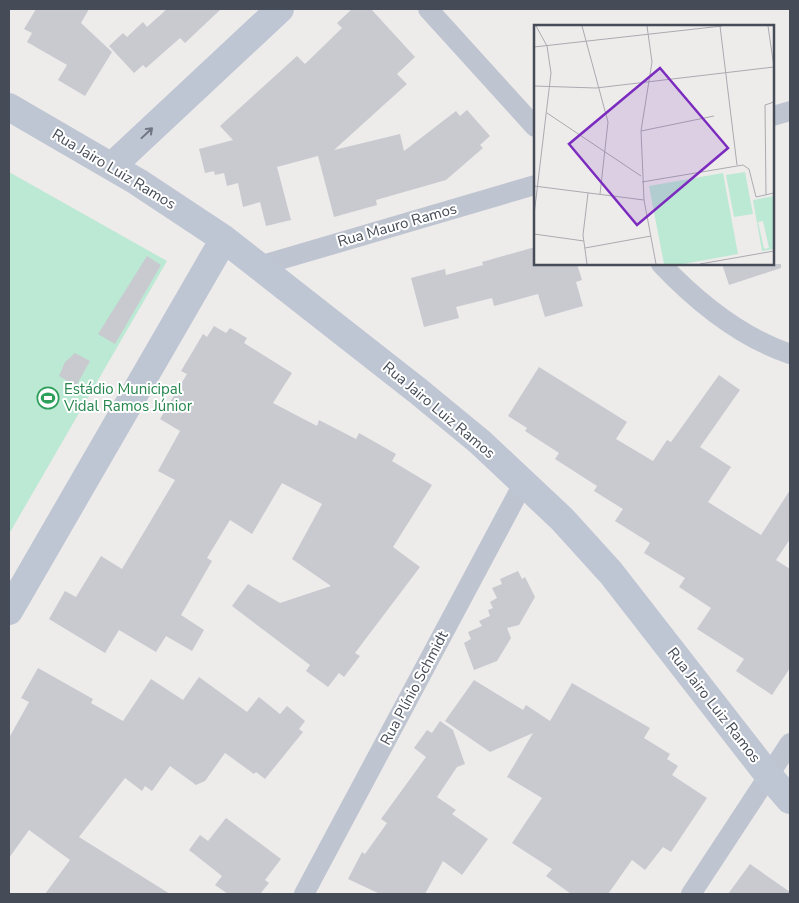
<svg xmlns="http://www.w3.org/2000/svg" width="799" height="903" viewBox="0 0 799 903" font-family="'Nunito Sans',sans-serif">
  <rect width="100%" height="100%" fill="#eeebeb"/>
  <path fill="#bce9d4" d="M9,172L167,261L9,534Z"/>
  <path fill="#c8cad0" d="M36,9H89L81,23L112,52L85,96L58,80L67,65L27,42L32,33L24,29Z
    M167,9H221L185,43L180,38L146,68L143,65L134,73L109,46L123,33L127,37L143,22L147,27Z
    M352,9H371L415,57L397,74L407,84L334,150L400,134L404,151L456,111L460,116L467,110L490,136L480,145L483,148L446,180L376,200L377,205L334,217L318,156L277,167L291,220L266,226L260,202L243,207L238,183L227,186L224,173L215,175L214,171L205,173L199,149L233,140L220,126L297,56L305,64L342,28L337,23Z
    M535,247V264H577L582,280L576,282L583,306L545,317L538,294L494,306L492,298L456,307L459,318L424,327L411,278L445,269L446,275L483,265L482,262Z
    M147,256L161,265L115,344L98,334Z
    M722,264H781V268L729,285Z
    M214,326L226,333L230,328L247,338L244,343L292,373L273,403L317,426L319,420L356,439L359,433L396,454L392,461L432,485L393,547L420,567L355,653L360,656L344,677L339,673L328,687L306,671L310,665L232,606L248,584L280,603L331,586L292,559L322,504L282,483L252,534L230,520L207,558L212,561L181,615L204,630L192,651L166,636L156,652L119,630L105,653L49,619L65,591L76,597L101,556L122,569L175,480L158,471L180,431L160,419L187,374L181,371L203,334L207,337Z
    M75,353L90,361L76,386L59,376L65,362Z
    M539,367L627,422L616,439L653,461L667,440L671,442L719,375L740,390L700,447L731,467L708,502L761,535L790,490V539L776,560L790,569V668L772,695L736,671L744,659L697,629L711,608L679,587L685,578L644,553L650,543L615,521L623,509L594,491L597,486L555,459L559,453L525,431L527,428L508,416Z
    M518,571L522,579L525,577L535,597L519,625L507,628L511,638L497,661L474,670L464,643L471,639L468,632L482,626L479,621L490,616L488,610L493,608L490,602L497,598L492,588L502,584L500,579Z
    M38,668L93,699L91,703L123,721L151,679L183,700L199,677L247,712L259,697L280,714L287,706L305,721L299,729L303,732L265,779L256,772L254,774L225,753L205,781L196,785L170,766L152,791L145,786L142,791L125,778L79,837L170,894H45L70,860L29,830L9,858V738L29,702L21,698Z
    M474,680L523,710L526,705L550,721L572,683L650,728L644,738L670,754L667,759L678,766L672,775L707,798L671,852L663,847L645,870L632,860L608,894H571L546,876L552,869L512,843L542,798L507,777L533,733L490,752L445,721Z
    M440,721L453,730L465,764L457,767L437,797L456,810L452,814L488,839L462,875L443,861L425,894H380L348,879L362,852L365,854L387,823L381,819L426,757L414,748L427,730L432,733Z
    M226,818L281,859L265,880L269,883L260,894H228L215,885L222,876L189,850L200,835L208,841Z
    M750,864L790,892V894H728Z"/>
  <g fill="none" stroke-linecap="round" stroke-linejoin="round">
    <path stroke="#bfc5d0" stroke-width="20" d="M428,9L535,127
      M773,116L790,111
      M661,264C697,302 740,337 790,354
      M259,266L535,185
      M304,894L524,482
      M691,894L790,743"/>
    <path stroke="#bfc6d3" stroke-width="28" d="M9,107L138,182L224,239L418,391L480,442L562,519L611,573L769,776L790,800
      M112,166L280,9
      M9,611L224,239"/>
  </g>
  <defs><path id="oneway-shaft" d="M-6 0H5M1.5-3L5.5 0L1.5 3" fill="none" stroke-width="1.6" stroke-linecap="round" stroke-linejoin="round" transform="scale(1.25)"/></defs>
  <use stroke="#707782" href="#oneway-shaft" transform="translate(147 133) rotate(-43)"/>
  <defs>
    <g id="stadium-ring" transform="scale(1.125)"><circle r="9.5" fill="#fff" stroke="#2e9e5b" stroke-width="1.5"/><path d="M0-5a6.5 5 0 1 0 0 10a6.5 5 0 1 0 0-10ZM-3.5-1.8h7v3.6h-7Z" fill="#2e9e5b"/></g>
  </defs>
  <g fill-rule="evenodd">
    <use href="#stadium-ring" x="48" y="398"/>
  </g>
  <g text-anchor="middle" stroke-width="4" stroke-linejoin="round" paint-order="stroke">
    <g font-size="15" fill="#454c57" stroke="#fff">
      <text transform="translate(114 169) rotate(31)" y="5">Rua Jairo Luiz Ramos</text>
      <text transform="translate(397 225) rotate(-16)" y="5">Rua Mauro Ramos</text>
      <text transform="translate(439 410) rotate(40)" y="5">Rua Jairo Luiz Ramos</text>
      <text transform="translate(414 688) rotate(-62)" y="5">Rua Plínio Schmidt</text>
      <text transform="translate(714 705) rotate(52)" y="5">Rua Jairo Luiz Ramos</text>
    </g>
    <g font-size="15" fill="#27864d" stroke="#fff" text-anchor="start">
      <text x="64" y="394">Estádio Municipal<tspan x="64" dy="17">Vidal Ramos Júnior</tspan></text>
    </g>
  </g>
  <g transform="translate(534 25)">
    <rect width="240" height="240" fill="#eeebeb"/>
    <path d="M211,147L219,189L200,192L192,150ZM189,148L204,229L149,239H130L115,161ZM240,171V224L228,226L219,175ZM229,196L235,223L230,224L224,197Z" fill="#bce9d4" fill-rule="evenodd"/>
    <path fill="none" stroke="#aaabb0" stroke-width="1" d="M48,1L74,97L66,169M186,1L203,140M234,1L240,42M0,22L188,1M0,61L62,63L240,42M13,88L107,151M107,106L180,91M108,157L209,140L215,144L222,172L240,168M0,161L110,175L122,239M232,170L231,80L240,77M110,175L107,106L118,37L113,1M0,190L17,48L13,21L2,1M0,209L50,216M51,223L117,211M53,239L49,210L54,168M166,239L240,226"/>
    <path fill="#7b2cbf" fill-opacity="0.15" stroke="#7b2cbf" stroke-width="2.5" d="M126,43L194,123L103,200L35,119Z"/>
    <rect width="240" height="240" fill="none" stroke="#454c57" stroke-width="2.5"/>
  </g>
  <rect width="799" height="903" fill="none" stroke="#454c57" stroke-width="20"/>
</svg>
